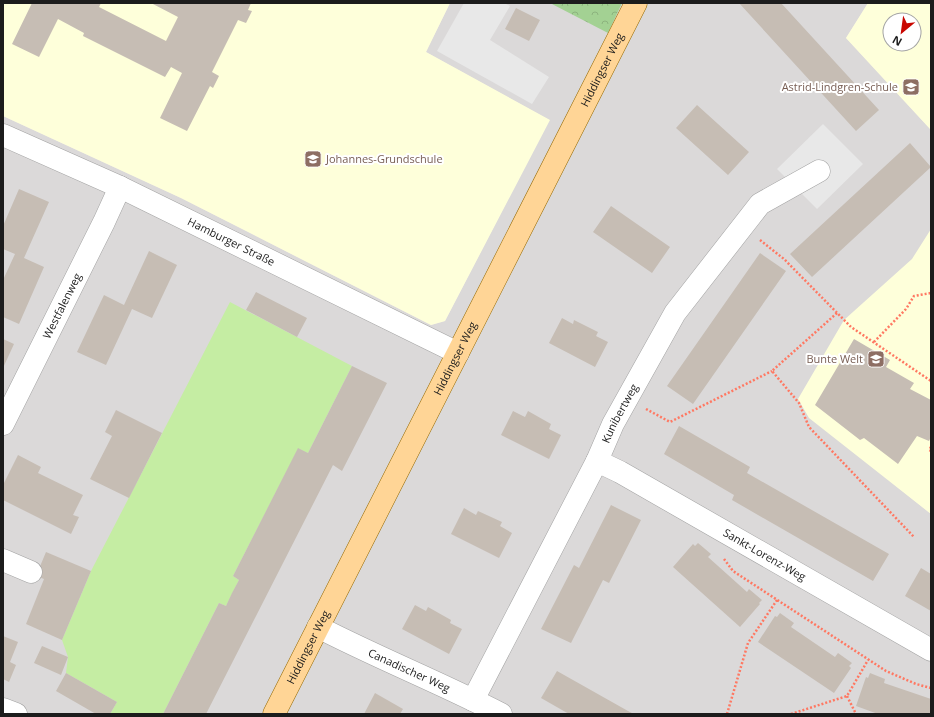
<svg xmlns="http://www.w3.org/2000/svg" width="934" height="717" viewBox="0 0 934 717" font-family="'Open Sans',sans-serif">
  <defs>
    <pattern id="forest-crowns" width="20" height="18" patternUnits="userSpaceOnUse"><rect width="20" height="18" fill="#a3d193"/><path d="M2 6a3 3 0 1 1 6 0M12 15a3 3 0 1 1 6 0" fill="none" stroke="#8cb37e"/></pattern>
  </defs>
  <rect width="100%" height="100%" fill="#efebe1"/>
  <path fill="#dbd9d9" d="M450,3H868L846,38L931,130V453L896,486L931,514V714H3V116L181,198L431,325L445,321L549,120L426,52Z"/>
  <path fill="#feffda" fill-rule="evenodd" d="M3,3H450L426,52L550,120L445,321L431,325L181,198L3,116Z
    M868,3H931V130L846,38ZM890,20H914V44H890Z
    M931,229V514L809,418L798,399L844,320L912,259Z"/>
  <path fill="url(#forest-crowns)" d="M550,3H622L608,33Z"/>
  <path fill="#c5eda3" d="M230,302L352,366L308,453L298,449L233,576L239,580L226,606L219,603L163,714H110L117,702L66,673L68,657L62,640L91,571Z"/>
  <path fill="#e8e8e8" d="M464,3H504L510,6L490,40L549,77L532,104L437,51Z
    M823,124L863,164L817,209L777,169Z"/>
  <path fill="#c6bdb4" d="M32,3H101L99,7L166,41L178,17L151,3H251L248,10L252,11L246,23L238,20L212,72L219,76L213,88L210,86L187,131L160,118L182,73L171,67L165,77L83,36L84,33L58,19L39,57L12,44Z
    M739,3H781L879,110L856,131Z
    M516,8L540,20L529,41L505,29Z
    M697,105L749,152L728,175L676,128Z
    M910,143L931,167L812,277L790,254Z
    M19,189L49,202L24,258L44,267L19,324L3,317V280L15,254L3,249V226Z
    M611,206L670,247L652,273L593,232Z
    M149,251L177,265L152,318L132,309L106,365L77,352L104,295L124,305Z
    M760,253L786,271L693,404L667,386Z
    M256,292L307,318L297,337L246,310Z
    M562,318L573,324L574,320L598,332L596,336L608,342L595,367L549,343Z
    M3,339L14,344L3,368Z
    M854,339L890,360L886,367L914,383L910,389L931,400V437L929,441L917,436L898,464L864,438L860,440L815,405Z
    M352,366L387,383L342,471L333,465L206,714H163L219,603L226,606L232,593L239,580L233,576L298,448L308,453Z
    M116,410L162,433L129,498L90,479L112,436L105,432Z
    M513,411L525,417L528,411L551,424L549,429L561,435L549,459L501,435Z
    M679,426L750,467L747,473L889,554L873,581L732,500L734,495L664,454Z
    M18,455L41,467L38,473L83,495L73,515L79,517L71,534L3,500V485Z
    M611,505L641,520L609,583L603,580L571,643L541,629L574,565L579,568Z
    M464,508L476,515L478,511L502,522L500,526L512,533L499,558L451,534Z
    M698,543L711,554L708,557L747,592L749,589L762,600L759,603L760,604L740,627L673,567L693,544L695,546Z
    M46,552L91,571L62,640L26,624L44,579L36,576Z
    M921,568L931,574V611L905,596Z
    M415,605L426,611L428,607L451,620L450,623L462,629L449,654L402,629Z
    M780,613L794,623L791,627L835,657L838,653L852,663L849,666L851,668L834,693L758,642L775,616L777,617Z
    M3,636L18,642L10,662L16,665L9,682L3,679Z
    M42,646L68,657L61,675L34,663Z
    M557,671L628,711L634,714H569L541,698Z
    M66,673L117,702L110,714H96L56,691Z
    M870,673L885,679L884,683L931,699V714H878L856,706L866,677L868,678Z
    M375,693L403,709L400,714H364Z"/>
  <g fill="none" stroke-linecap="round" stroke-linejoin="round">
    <g stroke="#a3a3a3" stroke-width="23">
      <g id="minor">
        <path id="s1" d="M3,135L120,187L458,353"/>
        <path id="s2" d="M3,424L104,222L120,187"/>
        <path id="s3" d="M597,461L620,472L931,650"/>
        <path d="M3,560L31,572"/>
        <path id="s4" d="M318,627C378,658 441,683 501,714"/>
        <path id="s5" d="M473,700L597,461L613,424L675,313L760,204L819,171"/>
        <path d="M3,709L16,714"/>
      </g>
    </g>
    <g stroke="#956900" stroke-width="23">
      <g id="major">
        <path id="s6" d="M274,714L636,3"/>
      </g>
    </g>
    <path stroke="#ff7862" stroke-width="2.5" stroke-dasharray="2 2" stroke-linecap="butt" d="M760,240L784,259L851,327L931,381
      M837,313L772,371L799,403L809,427L914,537
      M874,342L906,309L914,296L931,293
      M646,409L670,422L772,371
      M931,447L929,450L931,451
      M724,559L733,571L886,671L916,684L931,688
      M847,696L856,714
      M727,714L748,643L777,600
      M791,714L847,696L868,660"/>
    <use href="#minor" stroke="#fff" stroke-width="22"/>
    <use href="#major" stroke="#ffd596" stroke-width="22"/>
  </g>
  <defs>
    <g id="school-square" transform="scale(0.9)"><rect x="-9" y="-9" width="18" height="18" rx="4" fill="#8d6e63" stroke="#fff"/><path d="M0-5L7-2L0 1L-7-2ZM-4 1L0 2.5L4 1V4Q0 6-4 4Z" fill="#fff"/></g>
  </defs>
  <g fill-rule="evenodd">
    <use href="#school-square" x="911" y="87"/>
    <use href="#school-square" x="313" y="159"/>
    <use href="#school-square" x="876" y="359"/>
  </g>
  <g text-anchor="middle" stroke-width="4" stroke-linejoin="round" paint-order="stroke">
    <g font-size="11" fill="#1c1c1c" stroke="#fff">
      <text dy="4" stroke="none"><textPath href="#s6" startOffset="723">Hiddingser Weg</textPath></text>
      <text dy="4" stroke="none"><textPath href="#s1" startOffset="252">Hamburger Straße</textPath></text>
      <text dy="4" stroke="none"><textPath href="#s2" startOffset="132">Westfalenweg</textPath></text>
      <text dy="4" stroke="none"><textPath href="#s6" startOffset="399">Hiddingser Weg</textPath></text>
      <text dy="4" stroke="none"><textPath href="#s5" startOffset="322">Kunibertweg</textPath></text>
      <text dy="4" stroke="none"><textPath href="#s3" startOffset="192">Sankt-Lorenz-Weg</textPath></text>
      <text dy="4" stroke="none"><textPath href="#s6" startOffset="75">Hiddingser Weg</textPath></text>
      <text dy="4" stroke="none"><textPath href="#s4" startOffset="101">Canadischer Weg</textPath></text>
    </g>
    <g font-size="11" fill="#785e54" stroke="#fff" text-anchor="end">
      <text x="898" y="91">Astrid-Lindgren-Schule</text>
      <text x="326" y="163" text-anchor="start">Johannes-Grundschule</text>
      <text x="863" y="363">Bunte Welt</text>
    </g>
  </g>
  <rect width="934" height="717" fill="none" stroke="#1c1c1c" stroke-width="8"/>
  <g transform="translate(902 32) rotate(209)"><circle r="19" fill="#ffffff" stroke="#a4a4a4"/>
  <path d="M0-3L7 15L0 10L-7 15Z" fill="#c90700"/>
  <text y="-6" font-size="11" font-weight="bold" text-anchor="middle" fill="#1c1c1c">N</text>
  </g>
</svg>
